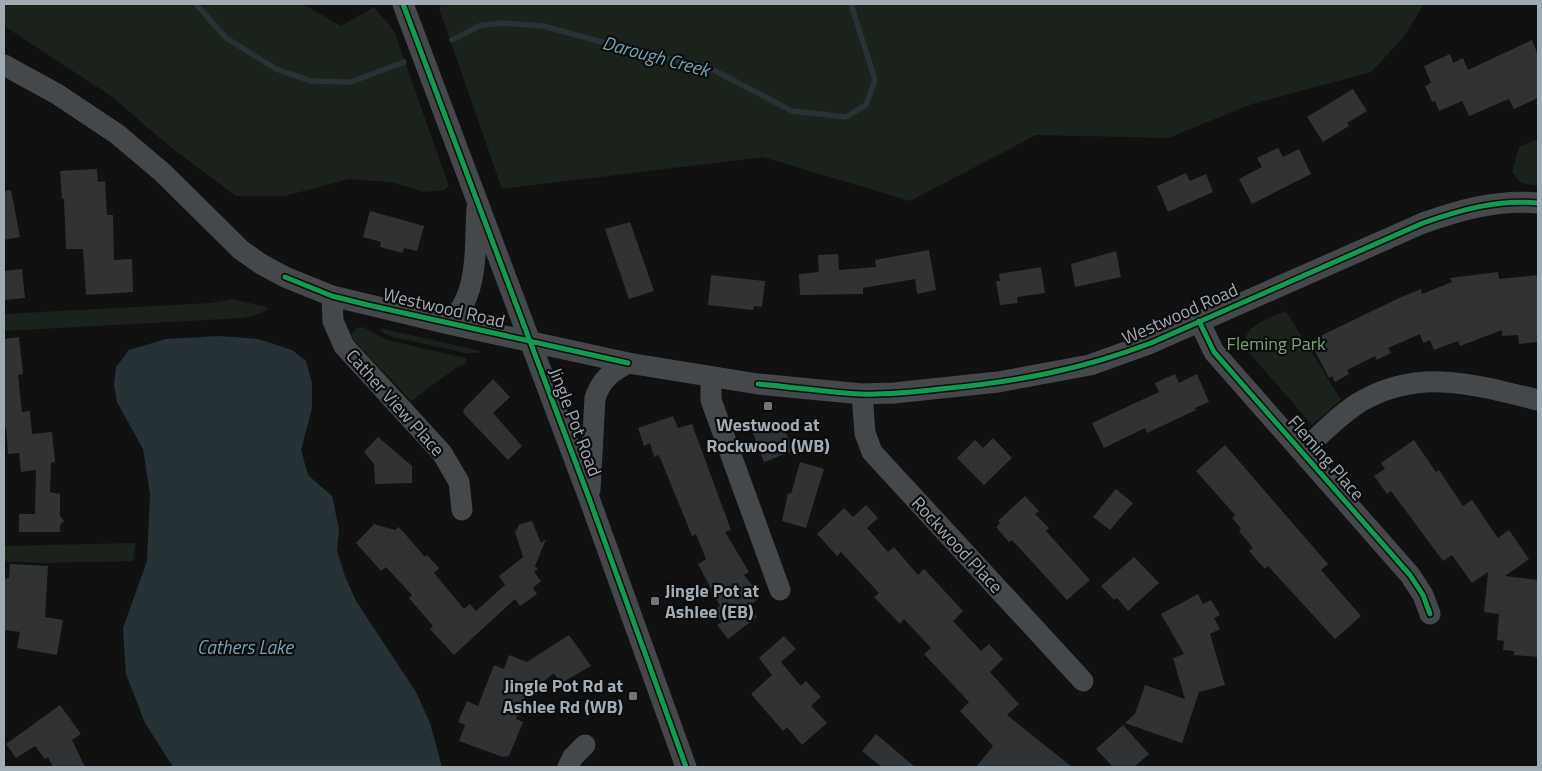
<svg xmlns="http://www.w3.org/2000/svg" width="1542" height="771" viewBox="0 0 1542 771" font-family="'Titillium Web',sans-serif">
  <rect width="100%" height="100%" fill="#111112"/>
  <path fill="#1b221c" d="M4,4H303L341,26L374,7L394,31L449,186L444,190L424,192L391,182L349,179L285,196H236L169,146L111,96L4,26Z
    M442,4H1424L1404,37L1371,72L1252,104L1168,138L1036,135L910,201L763,157L502,189L439,8Z
    M1535,140L1538,142V186L1521,183L1512,172L1519,147Z
    M233,299L269,308L259,314L243,318L4,331V314L211,303Z
    M1286,311L1341,400L1312,425L1247,350C1238,326 1268,319 1286,311Z
    M363,327L387,340L465,358L467,363L456,368L411,401L353,339L351,335L356,328Z
    M380,328L480,351L479,353H465L393,337L383,333Z
    M136,543L133,561L43,563L4,561V546Z"/>
  <path fill="#263235" d="M219,336L258,339L292,350L306,361L312,383V408L301,450L308,475L332,496L339,529L337,551L345,576L356,601L416,692L430,723L442,767H173L145,723L126,674L123,628L147,561L150,494L143,449L117,402L114,385L116,367L129,350L166,339Z"/>
  <g fill="none" stroke-linecap="round" stroke-linejoin="round">
    <path stroke="#263235" stroke-width="5.5" d="M196,4L226,38L276,69L311,81L351,82L404,62
      M452,40L479,26L500,23L543,26L650,55L706,66L792,111L846,117L866,105L875,80L851,4"/>
  </g>
  <path fill="#313234" d="M1532,40L1538,55V98L1514,109L1509,99L1469,116L1462,101L1439,111L1435,101L1432,102L1425,86L1431,83L1424,66L1450,54L1453,63L1463,58L1468,70Z
    M1353,89L1367,111L1347,123L1349,126L1323,142L1307,117Z
    M1278,148L1283,157L1299,149L1311,174L1252,204L1239,179L1262,167L1257,158Z
    M97,169L98,182L105,181L107,215H113L114,260L132,259L133,292L86,295L83,249H66L64,199H62L60,171Z
    M1186,173L1190,181L1206,174L1213,192L1168,212L1157,186Z
    M11,190L20,237L4,240V191Z
    M370,211L424,226L417,251L404,248L402,253L380,247L381,242L363,237Z
    M630,222L654,291L629,299L605,229Z
    M929,250L936,290L917,294L915,279L863,288V294L800,295L799,274L819,272L818,255L838,254L839,270L876,267L875,260Z
    M1116,251L1121,277L1075,287L1071,264Z
    M1041,267L1045,293L1017,297L1018,303L1000,305L996,281H1000L999,274Z
    M22,269L25,298L4,300V271Z
    M1498,272L1499,279L1538,275V342L1519,344L1518,335L1502,336V330L1460,346L1458,341L1434,350L1430,340L1423,343L1420,334L1388,348L1391,353L1377,360L1375,356L1347,370L1349,374L1335,382L1332,376L1329,378L1310,341L1399,298L1421,289L1422,294L1452,282L1450,278Z
    M711,275L765,281L762,307L754,306L753,310L708,305Z
    M19,337L23,374L18,375L22,412L30,411L32,434L52,432L55,462L51,463L50,492L60,494V516L64,521L60,525V532H19V514H35L36,470L21,472L19,453L8,454L6,427H4V339Z
    M1175,374L1179,383L1197,374L1209,402L1195,408L1196,410L1147,433L1145,428L1104,448L1092,423L1159,392L1155,383Z
    M493,379L510,397L493,413L522,446L508,460L464,414L463,410Z
    M673,416L678,428L692,424L731,530L725,532L749,572L744,575L761,597L749,606L757,617L728,639L717,625L722,622L713,611L720,606L698,564L706,559L696,534L692,536L659,455L654,457L650,443L644,446L638,428Z
    M782,422L793,451L764,462L753,433Z
    M378,437L412,466V483L375,484L374,464L364,452Z
    M993,438L1012,458L984,485L957,458L975,440L983,448Z
    M1414,440L1436,472L1439,470L1463,506L1472,500L1498,538L1509,530L1529,559L1505,576L1538,580V657L1514,655V651L1503,650L1504,641L1497,640L1499,614L1484,612L1488,572L1472,583L1452,555L1443,561L1391,491L1387,494L1374,476L1385,469L1381,463Z
    M1225,445L1328,564L1321,570L1361,616L1335,639L1268,566L1265,569L1249,551L1253,548L1239,531L1241,528L1232,518L1235,515L1196,471Z
    M800,462L824,469L806,528L782,521L788,493L791,494Z
    M1116,489L1133,503L1110,530L1093,517Z
    M1025,496L1039,511L1035,514L1049,528L1046,531L1090,580L1067,600L1012,540L1009,542L996,527L1000,523L998,521Z
    M866,505L878,518L867,528L888,552L894,547L918,575L924,569L963,611L953,621L981,651L989,644L1003,659L990,672L1019,704L1007,715L1072,767H976L993,746L960,711L969,702L924,654L931,648L904,619L900,624L874,597L879,593L841,552L837,556L817,534L844,508L853,517Z
    M532,521L541,543L546,539L535,566L538,569L534,572L541,581L533,588L537,594L520,606L515,599L454,655L430,629L433,626L409,598L412,595L386,567L381,571L356,543L374,524L395,530L399,527L425,557L427,555L439,568L434,573L464,609L470,604L476,611L505,585L499,576L523,557L515,532L518,528V525Z
    M1134,557L1159,583L1128,611L1117,598L1114,600L1101,586Z
    M10,564L48,566L45,617L63,620L57,655L17,648L20,632L4,630V579L9,578Z
    M1198,594L1203,604L1211,600L1220,615L1214,618L1220,629L1210,634L1225,685L1199,692L1182,743L1125,723L1135,714L1145,685L1185,699L1173,658L1184,654L1161,614Z
    M569,635L591,666L563,682H560L554,673L525,697L516,719L523,722L509,756L503,757L459,741L465,725L458,722L467,701L478,706L494,665L504,669L509,655L527,662Z
    M784,636L796,649L781,662L801,686L806,681L821,697L811,706L827,723L802,745L787,727L783,731L751,694L772,675L759,658Z
    M60,705L81,734L72,740L85,767H53L48,757L45,759L35,746L16,758L6,744Z
    M1123,725L1149,754L1134,767H1113L1096,749Z
    M876,734L915,767H882L862,751Z"/>
  <g fill="none" stroke-linecap="round" stroke-linejoin="round">
    <path stroke="#45484b" stroke-width="21" d="M403,4L589,498L686,767
      M4,65L57,94L117,134L162,172L241,250L261,264L285,277L332,296L449,324L628,363L758,384L862,394L894,393L998,382L1090,365L1151,343L1423,223C1460,210 1498,199 1538,203
      M332,296L333,321L344,346L442,453L459,482L462,510
      M1199,321L1214,352L1410,575L1423,595L1430,614
      M449,324C453,318 459,312 463,305C478,277 475,239 477,208
      M711,378V400L780,590
      M862,394L865,433L872,452L1083,681
      M1302,452C1320,435 1339,415 1360,402C1420,367 1476,385 1538,400
      M590,490L595,398C601,380 611,372 628,363
      M568,767L573,757L585,745"/>
    <g stroke="#0c0c0d" stroke-width="8">
      <path id="cycleway" d="M403,4L589,498L686,767
        M285,277L332,296L368,305L628,363
        M1199,321L1214,352L1410,575L1423,595L1430,614
        M758,384C792,387 826,392 860,394C886,395 914,392 940,389C1014,382 1081,370 1151,343L1423,223C1460,210 1498,199 1538,203"/>
    </g>
    <use href="#cycleway" stroke="#139951" stroke-width="5"/>
  </g>
  <g fill="#6f757b" stroke="#0c0c0d" stroke-width="2">
    <rect x="763" y="401" width="10" height="10" rx="2.5"/>
    <rect x="650" y="596" width="10" height="10" rx="2.5"/>
    <rect x="628" y="691" width="10" height="10" rx="2.5"/>
  </g>
  <g text-anchor="middle" stroke-width="4.5" stroke-linejoin="round" paint-order="stroke">
    <g font-size="18" fill="#a1abb4" stroke="#0c0c0d">
      <text transform="translate(444 308) rotate(13)" y="6">Westwood Road</text>
      <text transform="translate(1180 314) rotate(-24)" y="6">Westwood Road</text>
      <text transform="translate(395 403) rotate(48)" y="6">Cather View Place</text>
      <text transform="translate(575 422) rotate(69)" y="6">Jingle Pot Road</text>
      <text transform="translate(1326 458) rotate(49)" y="6">Fleming Place</text>
      <text transform="translate(957 545) rotate(47)" y="6">Rockwood Place</text>
    </g>
    <g font-size="18" fill="#7ca176" stroke="#0c0c0d">
      <text x="1276" y="350">Fleming Park</text>
    </g>
    <g font-size="18" font-weight="bold" fill="#a1abb4" stroke="#0c0c0d">
      <text x="768" y="431">Westwood at<tspan x="768" dy="21">Rockwood (WB)</tspan></text>
      <text x="665" y="597" text-anchor="start">Jingle Pot at<tspan x="665" dy="21">Ashlee (EB)</tspan></text>
      <text x="623" y="692" text-anchor="end">Jingle Pot Rd at<tspan x="623" dy="21">Ashlee Rd (WB)</tspan></text>
    </g>
    <g font-size="19" font-style="italic" fill="#74a3b3" stroke="#0c0c0d">
      <text transform="translate(656 56) rotate(15)" y="7">Darough Creek</text>
      <text x="245" y="654">Cathers Lake</text>
    </g>
  </g>
  <rect width="1542" height="771" fill="none" stroke="#a1abb4" stroke-width="10"/>
</svg>
